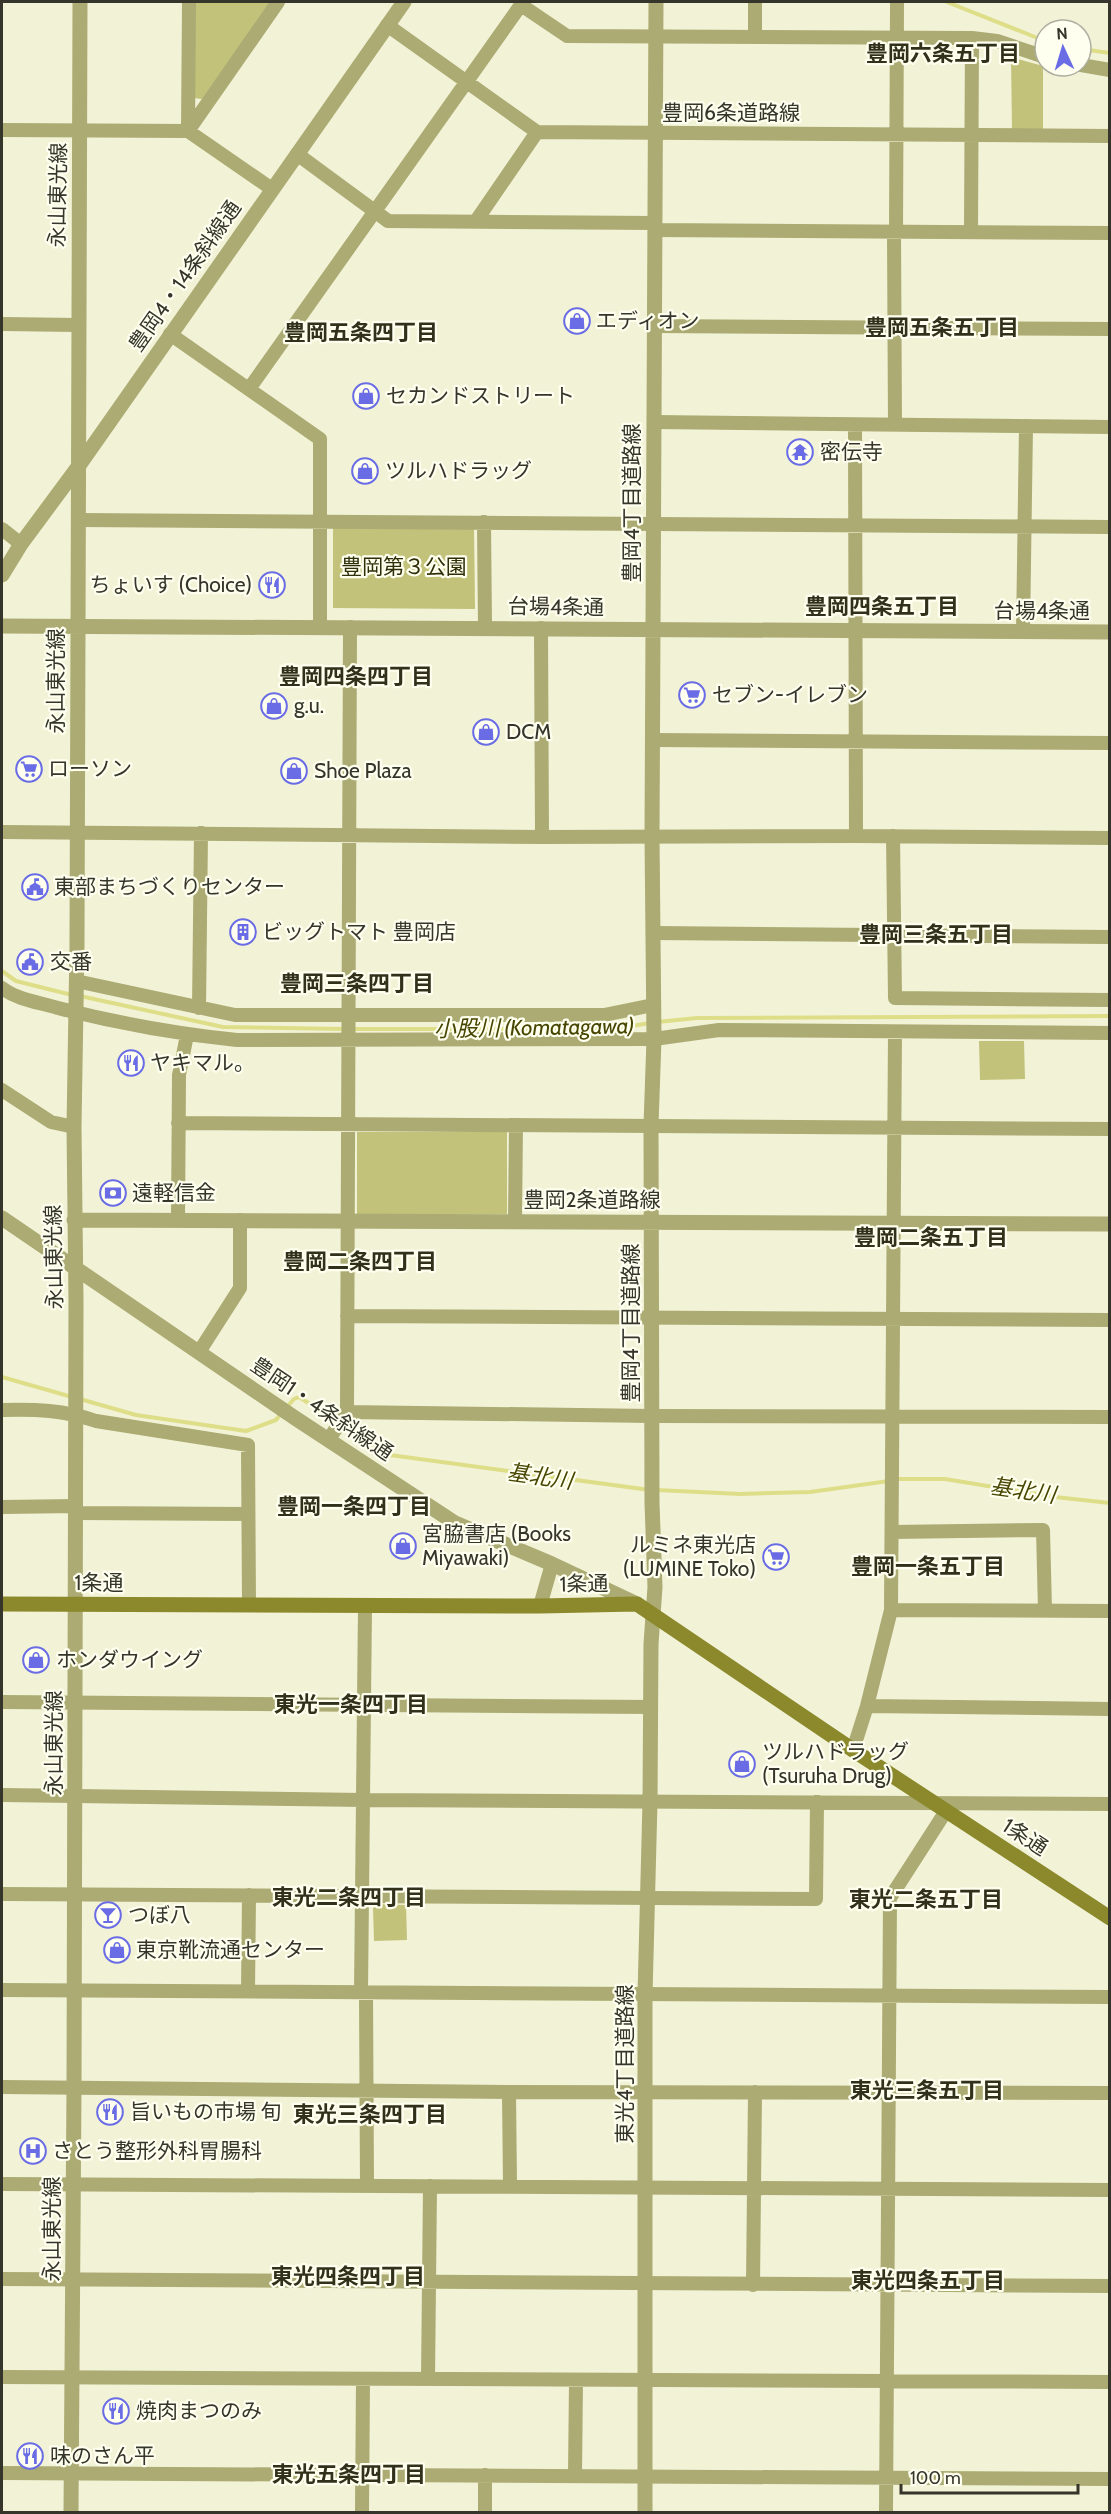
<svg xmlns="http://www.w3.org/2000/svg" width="1111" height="2514" viewBox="0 0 1111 2514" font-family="Cabin,'Noto Sans JP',sans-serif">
  <rect width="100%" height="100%" fill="#f2f2d7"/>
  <path fill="#c2c27a" d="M194,2H271L202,99L193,98Z
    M1011,57L1043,66V129H1012Z
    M333,526L474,527L475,609L333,608Z
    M979,1041H1024L1025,1079L980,1080Z
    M357,1132H507V1214H357Z
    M378,1904L406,1905L407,1940L374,1941L373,1908Z"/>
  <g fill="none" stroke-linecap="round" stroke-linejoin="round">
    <path stroke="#dede89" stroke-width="4" d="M947,2L1045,41
      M1081,49L1110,53
      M2,971L16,981L72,995
      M80,996L223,1027L345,1029
      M657,1022L697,1018L1110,1016
      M352,1029H613L650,1023
      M2,1377L72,1397
      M80,1399L136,1415L246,1431L276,1420L282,1412
      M287,1407L294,1399L299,1397L390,1455L650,1490
      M896,1479H945L1055,1497L1110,1503
      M657,1490L740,1494L810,1492L889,1481"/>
    <path stroke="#abab73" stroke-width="14" d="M755,2V37
      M521,5L567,36L972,38L997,41L1045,57
      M387,25L537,132L1110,136
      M1081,65L1110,70
      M2,130L188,131L272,189
      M188,131L278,2
      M188,131L189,2
      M297,154L388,221L655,223
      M476,221L537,132
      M655,230L1110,233
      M894,232L895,425
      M896,232L897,2
      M971,232L972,38
      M2,324L78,325
      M654,326L1110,329
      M170,334L320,439V627
      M249,389L523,2
      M654,422L1110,427
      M855,425L856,836
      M78,520L1110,527
      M484,522L485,628
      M2,529L21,544
      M541,628L542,837
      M1023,632L1026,426
      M653,740L1110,743
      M2,832L542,837L856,836L1110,838
      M893,836L895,998L1110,1000
      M653,933L1110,937
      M76,981L235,1015H604L653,1005
      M2,988C18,1000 38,1002 58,1008C117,1023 177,1034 237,1040L654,1039L719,1030L1110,1033
      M199,1008L201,833
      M2,1090L51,1122L74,1127
      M178,1123L1110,1129
      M178,1220L179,1075L187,1035
      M515,1221L516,1125
      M347,1316L1110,1320
      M199,1352L240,1288V1220
      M2,1410C35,1409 64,1410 96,1421L248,1445L249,1605
      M347,1412L652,1416L1110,1417
      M329,1439L347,1412L350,627
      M2,1507L76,1506
      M76,1513L248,1514
      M892,1532L1043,1530L1045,1610
      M540,1606L552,1564
      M891,1610L1110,1611
      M2,1702L651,1707
      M867,1706L1110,1709
      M853,1750L867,1706L891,1610L895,1033
      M2,1795L364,1800L1110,1804
      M2,1894L816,1899L817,1802
      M2,1990L1110,1997
      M248,1991L249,1895
      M361,1992L365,1606
      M366,1992L367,2185
      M2,2087L509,2092L1110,2093
      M509,2092L510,2186
      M2,2184L1110,2190
      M2,2279L1110,2286
      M753,2285L755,2092
      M2,2377L1110,2382
      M428,2379L430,2186
      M2,2473L1110,2479
      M575,2476L576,2380
      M362,2512L363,2380
      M485,2512V2475
      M886,2512L890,1898L946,1811"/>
    <path stroke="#abab73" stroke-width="15" d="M2,575L21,544L78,467L404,2
      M2,626L1110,632
      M2,1218L295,1418L455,1523L552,1564L637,1604
      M74,1220L1110,1224
      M71,2512L74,2087L76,1301L74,1127L77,945L80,2
      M645,2512V1995L650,1802L651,1644L655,1587L652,1503L651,1125L654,1039L652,836L656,2"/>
    <path stroke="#8b892b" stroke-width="15" d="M2,1604L540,1606L637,1604L853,1750L1110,1918"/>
  </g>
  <defs>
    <g id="shop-ring" transform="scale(1.35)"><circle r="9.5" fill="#feffee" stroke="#696ce5" stroke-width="1.5"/><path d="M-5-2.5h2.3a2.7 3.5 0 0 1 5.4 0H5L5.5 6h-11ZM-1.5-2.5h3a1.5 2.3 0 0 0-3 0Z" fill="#696ce5"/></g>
    <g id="temple-ring" transform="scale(1.35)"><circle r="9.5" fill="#feffee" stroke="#696ce5" stroke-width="1.5"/><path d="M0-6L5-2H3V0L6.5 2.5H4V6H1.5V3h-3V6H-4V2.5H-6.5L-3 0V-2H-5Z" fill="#696ce5"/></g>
    <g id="restaurant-ring" transform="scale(1.35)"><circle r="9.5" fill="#feffee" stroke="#696ce5" stroke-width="1.5"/><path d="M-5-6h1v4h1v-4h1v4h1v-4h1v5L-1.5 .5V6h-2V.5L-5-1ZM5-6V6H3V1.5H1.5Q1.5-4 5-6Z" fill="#696ce5"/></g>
    <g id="supermarket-ring" transform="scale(1.35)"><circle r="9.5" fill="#feffee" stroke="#696ce5" stroke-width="1.5"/><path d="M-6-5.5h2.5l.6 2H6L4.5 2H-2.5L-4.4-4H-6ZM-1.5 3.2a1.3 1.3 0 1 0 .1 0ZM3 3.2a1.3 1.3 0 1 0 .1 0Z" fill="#696ce5"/></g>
    <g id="civic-ring" transform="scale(1.35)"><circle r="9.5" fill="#feffee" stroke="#696ce5" stroke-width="1.5"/><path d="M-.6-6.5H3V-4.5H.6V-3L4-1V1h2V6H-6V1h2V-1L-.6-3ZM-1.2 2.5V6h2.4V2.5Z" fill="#696ce5"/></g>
    <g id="building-ring" transform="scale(1.35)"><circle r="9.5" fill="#feffee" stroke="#696ce5" stroke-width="1.5"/><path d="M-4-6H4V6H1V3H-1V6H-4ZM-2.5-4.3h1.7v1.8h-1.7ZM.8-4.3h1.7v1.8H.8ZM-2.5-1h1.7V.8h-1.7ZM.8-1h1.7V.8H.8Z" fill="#696ce5"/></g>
    <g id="bank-ring" transform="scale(1.35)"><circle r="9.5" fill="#feffee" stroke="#696ce5" stroke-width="1.5"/><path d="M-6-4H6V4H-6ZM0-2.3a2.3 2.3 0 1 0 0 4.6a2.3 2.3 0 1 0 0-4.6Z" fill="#696ce5"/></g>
    <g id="bar-ring" transform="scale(1.35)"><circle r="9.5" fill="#feffee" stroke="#696ce5" stroke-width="1.5"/><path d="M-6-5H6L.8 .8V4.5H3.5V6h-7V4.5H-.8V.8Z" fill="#696ce5"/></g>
    <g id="hospital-ring" transform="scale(1.35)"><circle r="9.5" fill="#feffee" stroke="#696ce5" stroke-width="1.5"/><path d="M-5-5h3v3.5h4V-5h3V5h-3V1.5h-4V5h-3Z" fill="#696ce5"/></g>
  </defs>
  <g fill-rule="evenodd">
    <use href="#shop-ring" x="577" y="321"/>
    <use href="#shop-ring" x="366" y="396"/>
    <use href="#temple-ring" x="800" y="452"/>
    <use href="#shop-ring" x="365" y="471"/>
    <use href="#restaurant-ring" x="272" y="585"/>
    <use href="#supermarket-ring" x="692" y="695"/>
    <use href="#shop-ring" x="274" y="706"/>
    <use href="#shop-ring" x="486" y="732"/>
    <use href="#supermarket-ring" x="29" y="769"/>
    <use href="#shop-ring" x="294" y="771"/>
    <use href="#civic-ring" x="35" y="887"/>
    <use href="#building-ring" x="243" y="932"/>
    <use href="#civic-ring" x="30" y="962"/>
    <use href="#restaurant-ring" x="131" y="1063"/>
    <use href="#bank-ring" x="113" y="1193"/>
    <use href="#shop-ring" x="403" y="1546"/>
    <use href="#supermarket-ring" x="776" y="1557"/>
    <use href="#shop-ring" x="36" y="1660"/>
    <use href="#shop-ring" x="742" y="1764"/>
    <use href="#bar-ring" x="108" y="1915"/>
    <use href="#shop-ring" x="117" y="1950"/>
    <use href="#restaurant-ring" x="110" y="2112"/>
    <use href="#hospital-ring" x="33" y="2151"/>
    <use href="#restaurant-ring" x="116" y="2411"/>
    <use href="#restaurant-ring" x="30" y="2456"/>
  </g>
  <g text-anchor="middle" stroke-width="4.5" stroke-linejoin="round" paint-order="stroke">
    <g font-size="21" fill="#35352b" stroke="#feffee">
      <text x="731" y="120">豊岡6条道路線</text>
      <text transform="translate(58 195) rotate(-89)" y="7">永山東光線</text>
      <text transform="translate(185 276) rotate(-55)" y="7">豊岡4・14条斜線通</text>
      <text transform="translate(632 503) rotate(-90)" y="7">豊岡4丁目道路線</text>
      <text transform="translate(556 607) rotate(1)" y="7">台場4条通</text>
      <text x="1042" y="618">台場4条通</text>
      <text transform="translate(56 681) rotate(-90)" y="7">永山東光線</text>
      <text x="592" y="1207">豊岡2条道路線</text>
      <text transform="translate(54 1257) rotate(-91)" y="7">永山東光線</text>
      <text transform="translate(631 1323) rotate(-90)" y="7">豊岡4丁目道路線</text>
      <text transform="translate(322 1409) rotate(34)" y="7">豊岡1・4条斜線通</text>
      <text x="99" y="1590">1条通</text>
      <text transform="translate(584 1584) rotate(-1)" y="7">1条通</text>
      <text transform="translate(54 1743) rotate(-90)" y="7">永山東光線</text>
      <text transform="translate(1025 1837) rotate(33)" y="7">1条通</text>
      <text transform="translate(625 2064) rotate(-90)" y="7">東光4丁目道路線</text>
      <text transform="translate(52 2229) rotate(-90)" y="7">永山東光線</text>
    </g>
    <g font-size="21" fill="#35352b" stroke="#feffee" text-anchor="start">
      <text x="596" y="328">エディオン</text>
      <text x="386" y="403">セカンドストリート</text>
      <text x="820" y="459">密伝寺</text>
      <text x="385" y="478">ツルハドラッグ</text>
      <text x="252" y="592" text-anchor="end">ちょいす (Choice)</text>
      <text x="712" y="702">セブン-イレブン</text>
      <text x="294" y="713">g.u.</text>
      <text x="506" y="739">DCM</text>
      <text x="48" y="776">ローソン</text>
      <text x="314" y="778">Shoe Plaza</text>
      <text x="54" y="894">東部まちづくりセンター</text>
      <text x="262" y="939">ビッグトマト 豊岡店</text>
      <text x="50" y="969">交番</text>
      <text x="150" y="1070">ヤキマル。</text>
      <text x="132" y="1200">遠軽信金</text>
      <text x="422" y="1541">宮脇書店 (Books<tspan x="422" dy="24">Miyawaki)</tspan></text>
      <text x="756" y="1552" text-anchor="end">ルミネ東光店<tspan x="756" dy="24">(LUMINE Toko)</tspan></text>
      <text x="56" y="1667">ホンダウイング</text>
      <text x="762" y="1759">ツルハドラッグ<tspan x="762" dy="24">(Tsuruha Drug)</tspan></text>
      <text x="128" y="1922">つぼ八</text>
      <text x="136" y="1957">東京靴流通センター</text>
      <text x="130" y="2119">旨いもの市場 旬</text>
      <text x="52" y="2158">さとう整形外科胃腸科</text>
      <text x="136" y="2418">焼肉まつのみ</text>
      <text x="50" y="2463">味のさん平</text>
    </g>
    <g font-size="21" fill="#2f2e09" stroke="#feffee">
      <text x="404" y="574">豊岡第３公園</text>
    </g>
    <g font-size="22" font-weight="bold" fill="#31311b" stroke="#feffee">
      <text x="943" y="61">豊岡六条五丁目</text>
      <text x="942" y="335">豊岡五条五丁目</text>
      <text x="361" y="340">豊岡五条四丁目</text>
      <text x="882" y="614">豊岡四条五丁目</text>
      <text x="356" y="684">豊岡四条四丁目</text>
      <text x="936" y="942">豊岡三条五丁目</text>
      <text x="357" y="991">豊岡三条四丁目</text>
      <text x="931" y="1245">豊岡二条五丁目</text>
      <text x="360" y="1269">豊岡二条四丁目</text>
      <text x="354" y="1514">豊岡一条四丁目</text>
      <text x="928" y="1574">豊岡一条五丁目</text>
      <text x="351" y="1712">東光一条四丁目</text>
      <text x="349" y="1905">東光二条四丁目</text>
      <text x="926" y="1907">東光二条五丁目</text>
      <text x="927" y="2098">東光三条五丁目</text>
      <text x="370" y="2122">東光三条四丁目</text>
      <text x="348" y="2284">東光四条四丁目</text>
      <text x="928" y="2288">東光四条五丁目</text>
      <text x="349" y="2482">東光五条四丁目</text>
    </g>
    <g font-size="22" font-style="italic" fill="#474500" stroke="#feffee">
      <text transform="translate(534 1027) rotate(-1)" y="8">小股川 (Komatagawa)</text>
      <text transform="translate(540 1476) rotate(8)" y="8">基北川</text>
      <text transform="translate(1023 1490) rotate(8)" y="8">基北川</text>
    </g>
  </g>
  <rect width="1111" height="2514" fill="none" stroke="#35352b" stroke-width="6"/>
  <g transform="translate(1063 48) rotate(356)"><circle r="28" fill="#feffee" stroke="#aeaea0" stroke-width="1.5"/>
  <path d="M0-4.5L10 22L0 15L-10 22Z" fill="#696ce5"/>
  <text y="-9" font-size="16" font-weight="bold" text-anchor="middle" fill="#35352b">N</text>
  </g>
  <path d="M901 2484v9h177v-9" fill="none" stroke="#35352b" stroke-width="3"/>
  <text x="910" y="2484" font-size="18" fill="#35352b" stroke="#feffee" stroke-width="4.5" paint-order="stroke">100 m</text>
</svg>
